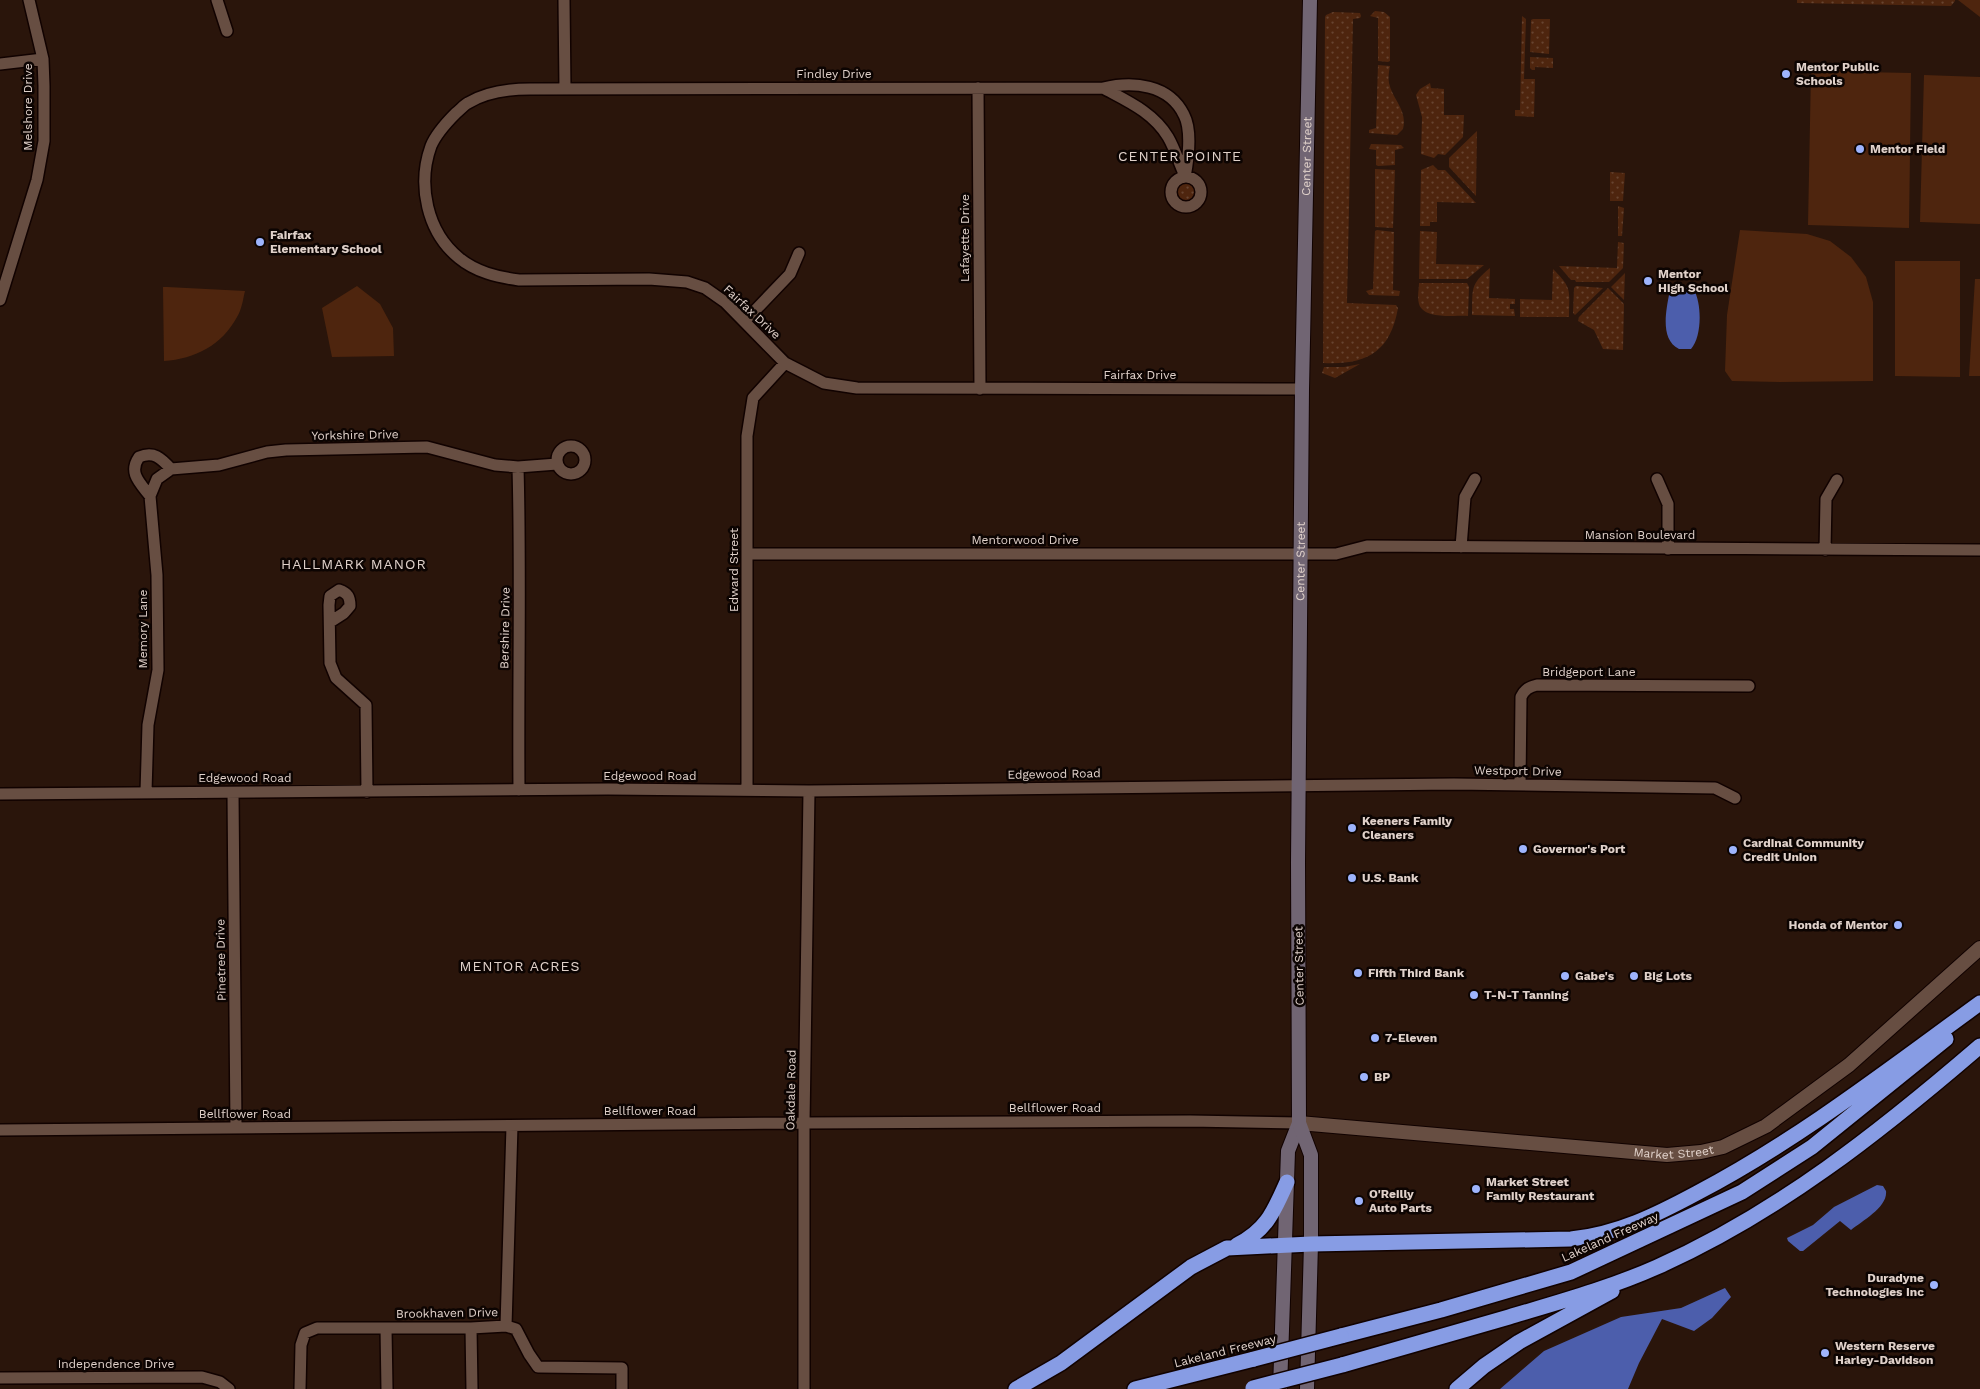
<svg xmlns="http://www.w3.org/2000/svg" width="1980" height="1389" viewBox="0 0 1980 1389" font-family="'Work Sans',sans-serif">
  <defs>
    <pattern id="grass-dots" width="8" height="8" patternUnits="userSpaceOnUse" patternTransform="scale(1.25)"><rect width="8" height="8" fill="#4e250e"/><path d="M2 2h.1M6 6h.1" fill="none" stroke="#674430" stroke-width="1.8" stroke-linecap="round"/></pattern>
  </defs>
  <rect width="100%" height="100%" fill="#2a150b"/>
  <path fill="url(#grass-dots)" d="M1797,0H1955V1L1951,6L1797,3Z
    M1375,11L1384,12L1390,17V61L1388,62L1378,61V18L1370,16Z
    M1333,12L1360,13L1361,16L1360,18L1353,19L1347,303L1396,305L1398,308C1390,353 1366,365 1323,363L1325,17L1326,15Z
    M1522,16L1526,19L1524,79H1535L1534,117L1515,116V110H1520Z
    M1533,19H1550L1549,54L1530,52L1531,20Z
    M1530,57L1553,58V68L1535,67V70H1532L1530,68Z
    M1378,65L1390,66C1389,71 1388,77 1389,83C1392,99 1408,110 1403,129L1397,135L1369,133V130L1376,128Z
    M1430,83L1431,88L1444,89V115H1464L1463,137L1445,155L1438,154L1434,158L1421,154L1422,117L1416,95L1420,89Z
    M1477,131L1476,196L1449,167V158Z
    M1371,144L1401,145L1404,148L1395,150V165L1378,166L1376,165V150L1369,149Z
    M1433,165L1438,170H1445L1476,203L1437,202V222H1430V226H1420L1421,170Z
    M1375,169L1395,170L1393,228L1375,227Z
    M1610,172L1625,173L1623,201H1610Z
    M1174 193a12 12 0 1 1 24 0a12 12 0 1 1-24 0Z
    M1618,206L1624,208L1622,236H1618Z
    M1377,230L1394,232L1393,290L1400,291L1399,296L1369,295L1366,291L1373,289L1375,231Z
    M1420,231L1437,232L1436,264L1484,265L1467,279H1419Z
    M1618,242L1624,243L1623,268L1609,282H1576L1575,280H1571L1559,266L1617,268Z
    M1490,268L1489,298L1515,299V304H1510V309H1514L1515,316L1472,315C1473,290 1469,285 1490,268Z
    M1553,269C1573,289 1569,290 1569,317H1520V299L1552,300Z
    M1625,273L1624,300L1611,287Z
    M1419,283H1467L1469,287L1468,316C1455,315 1424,320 1419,304C1417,297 1419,289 1419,283Z
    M1576,286L1603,288L1575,315L1573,313L1574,288Z
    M1608,288L1624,304L1623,350L1603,349L1594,330L1578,321L1579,317Z
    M1360,364L1335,378L1322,373L1324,367H1344Z"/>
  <path fill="#4e250e" d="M1958,0H1980V17Z
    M1811,71L1911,73L1909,228L1808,225Z
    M1924,75L1980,77V224L1920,222Z
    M1740,230L1807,234L1830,241L1851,257L1866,277L1873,302V381L1781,382L1732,381L1725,371L1727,315Z
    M1895,261H1960V377L1895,376Z
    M1975,279H1980V376H1969Z
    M357,286L380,304L393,328L394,356L332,357L322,308Z
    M163,287H167L245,291C243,299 242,309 237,317C222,345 195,359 164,361Z"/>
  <path fill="#4c5eac" d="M1686,288L1694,290C1702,304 1702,337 1691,349H1679C1660,340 1666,311 1669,295Z
    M1877,1185L1883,1186L1886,1191C1888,1207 1862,1221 1851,1230L1840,1221L1803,1251H1800L1788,1241L1787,1238L1813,1225L1834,1207Z
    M1725,1288L1731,1297L1712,1318L1694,1331L1662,1319L1639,1363L1628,1389H1500L1544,1351L1621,1317L1681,1308Z"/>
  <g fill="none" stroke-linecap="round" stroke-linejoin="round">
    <g stroke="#110200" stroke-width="14">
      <path id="minor" d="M217,0L227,31
        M564,0L565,89
        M0,64L43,59
        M978,88L980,389
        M1103,88C1127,101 1153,112 1168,137C1175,149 1179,163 1185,176
        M1171 192a15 15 0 1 1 30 0a15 15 0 1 1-30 0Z
        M1185,177C1188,161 1192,130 1184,115C1169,84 1133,81 1103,88L530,89C509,89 486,92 468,103C464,105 460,110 456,113C447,122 436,134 431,146C417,185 427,232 459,258C476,272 497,277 519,280L649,279L687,282L705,288L725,302L785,363L824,383L857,388L1302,389
        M0,300L37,180L44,141V86L43,59L29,0
        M745,321L790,274L799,253
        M557 460a14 14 0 1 1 28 0a14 14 0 1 1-28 0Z
        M518,467C521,575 518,682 519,790
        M1657,479L1668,504V549
        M150,496C140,483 128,473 139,457C154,451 161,458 171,469
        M1461,547L1465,497L1475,479
        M1825,550L1826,499L1837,480
        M748,554H1336L1367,546L1980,550
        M330,622L344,613L350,606C350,597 348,593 339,590L330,596L329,605L330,663L336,678L366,705L367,792
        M1520,785L1521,697C1525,689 1529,687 1537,685L1749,686
        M747,789V436L753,398L785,363
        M146,792L148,725L158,670L157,575L150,496L157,479L171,469L219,465L267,452L286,450L427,447L495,465L518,467L557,464
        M233,793L236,1128
        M0,794L608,789L809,791L1454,784L1715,788L1735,798
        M0,1130L804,1123L1190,1121L1299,1123
        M506,1326L516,1329L529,1354L538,1367L622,1368V1389
        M386,1328L387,1389
        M471,1328L472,1389
        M0,1378L202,1377L220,1382L229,1389
        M300,1389L301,1345L305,1333L317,1328H471L506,1326L512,1126
        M804,1389V1123L809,791"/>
    </g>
    <g stroke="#110200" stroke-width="16">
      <g id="tertiary">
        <path id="s1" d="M1299,1123L1667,1155L1701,1152L1723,1147L1766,1126L1849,1065L1980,948"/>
      </g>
    </g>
    <g stroke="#110200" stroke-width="16">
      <g id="secondary">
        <path d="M1280,1389L1288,1151L1299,1123"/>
        <path id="s2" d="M1307,1389L1311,1244V1155L1299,1123L1298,862L1302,389L1310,0"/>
      </g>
    </g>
    <g stroke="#110200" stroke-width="18">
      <path id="motorway" d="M1237,1245C1267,1230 1274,1211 1287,1182
        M1341,1336L1441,1310L1571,1272L1742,1192L1812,1147L1946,1039
        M1342,1365C1398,1349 1454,1333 1509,1317C1559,1302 1610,1288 1657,1267C1778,1213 1880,1132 1980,1046
        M1016,1389L1061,1363L1191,1267L1227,1248L1311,1244L1571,1239C1618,1234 1656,1215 1697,1193C1798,1140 1888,1070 1980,1003
        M1135,1389L1254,1359
        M1457,1389L1484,1366L1519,1342L1612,1291"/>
    </g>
    <use href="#minor" stroke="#674e42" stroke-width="11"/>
    <use href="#tertiary" stroke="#674e42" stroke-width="14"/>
    <use href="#secondary" stroke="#716573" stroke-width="14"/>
    <use href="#motorway" stroke="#879ce4" stroke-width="15"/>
    <g stroke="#110200" stroke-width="18" stroke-linecap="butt">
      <path id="motorway-bridge" d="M1254,1359L1341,1336
        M1253,1388L1342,1365"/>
    </g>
    <use href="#motorway-bridge" stroke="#879ce4" stroke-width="15"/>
  </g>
  <g fill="#9eb4fd" stroke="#0c0402" stroke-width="2">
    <circle cx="1786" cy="74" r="5"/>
    <circle cx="1860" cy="149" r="5"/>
    <circle cx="260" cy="242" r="5"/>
    <circle cx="1648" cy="281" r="5"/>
    <circle cx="1352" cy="828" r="5"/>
    <circle cx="1523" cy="849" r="5"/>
    <circle cx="1733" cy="850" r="5"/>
    <circle cx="1352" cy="878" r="5"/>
    <circle cx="1898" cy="925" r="5"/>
    <circle cx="1358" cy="973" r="5"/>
    <circle cx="1565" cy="976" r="5"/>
    <circle cx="1634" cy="976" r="5"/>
    <circle cx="1474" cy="995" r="5"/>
    <circle cx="1375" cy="1038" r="5"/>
    <circle cx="1364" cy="1077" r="5"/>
    <circle cx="1476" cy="1189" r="5"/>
    <circle cx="1359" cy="1201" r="5"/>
    <circle cx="1934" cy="1285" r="5"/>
    <circle cx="1825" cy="1353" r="5"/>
  </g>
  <g text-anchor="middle" stroke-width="5" stroke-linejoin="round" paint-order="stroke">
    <g font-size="12" font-weight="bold" fill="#e0d1ca" stroke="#0c0402" text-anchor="start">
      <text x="1796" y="71">Mentor Public<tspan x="1796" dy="14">Schools</tspan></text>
      <text x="1870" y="153">Mentor Field</text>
      <text x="270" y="239">Fairfax<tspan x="270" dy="14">Elementary School</tspan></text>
      <text x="1658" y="278">Mentor<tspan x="1658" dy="14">High School</tspan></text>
      <text x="1362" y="825">Keeners Family<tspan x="1362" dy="14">Cleaners</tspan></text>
      <text x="1743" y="847">Cardinal Community<tspan x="1743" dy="14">Credit Union</tspan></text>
      <text x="1533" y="853">Governor's Port</text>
      <text x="1362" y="882">U.S. Bank</text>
      <text x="1888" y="929" text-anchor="end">Honda of Mentor</text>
      <text x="1368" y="977">Fifth Third Bank</text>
      <text x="1575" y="980">Gabe's</text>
      <text x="1644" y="980">Big Lots</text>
      <text x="1484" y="999">T-N-T Tanning</text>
      <text x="1385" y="1042">7-Eleven</text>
      <text x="1374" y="1081">BP</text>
      <text x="1486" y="1186">Market Street<tspan x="1486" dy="14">Family Restaurant</tspan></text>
      <text x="1369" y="1198">O'Reilly<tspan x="1369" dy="14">Auto Parts</tspan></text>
      <text x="1924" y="1282" text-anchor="end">Duradyne<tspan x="1924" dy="14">Technologies Inc</tspan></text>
      <text x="1835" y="1350">Western Reserve<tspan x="1835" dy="14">Harley-Davidson</tspan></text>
    </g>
    <g font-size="12" fill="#e0d1ca" stroke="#0c0402">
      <text x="834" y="78">Findley Drive</text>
      <text transform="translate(28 107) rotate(-90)" y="4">Melshore Drive</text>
      <text dy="4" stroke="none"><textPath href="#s2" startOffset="1235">Center Street</textPath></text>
      <text transform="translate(965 238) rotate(-90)" y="4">Lafayette Drive</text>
      <text transform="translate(752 312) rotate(43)" y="4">Fairfax Drive</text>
      <text x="1140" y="379">Fairfax Drive</text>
      <text transform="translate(355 435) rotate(-1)" y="4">Yorkshire Drive</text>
      <text x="1640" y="539">Mansion Boulevard</text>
      <text x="1025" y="544">Mentorwood Drive</text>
      <text dy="4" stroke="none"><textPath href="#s2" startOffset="830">Center Street</textPath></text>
      <text transform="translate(734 570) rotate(-90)" y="4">Edward Street</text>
      <text transform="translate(505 628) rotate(-89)" y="4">Bershire Drive</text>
      <text transform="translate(143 629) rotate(-90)" y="4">Memory Lane</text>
      <text x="1589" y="676">Bridgeport Lane</text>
      <text transform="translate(1518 771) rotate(1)" y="4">Westport Drive</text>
      <text transform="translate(1054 774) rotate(-1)" y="4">Edgewood Road</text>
      <text x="650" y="780">Edgewood Road</text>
      <text x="245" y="782">Edgewood Road</text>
      <text transform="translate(221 960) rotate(-91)" y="4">Pinetree Drive</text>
      <text transform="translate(1299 966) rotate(-91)" y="4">Center Street</text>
      <text transform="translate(791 1090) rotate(-89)" y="4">Oakdale Road</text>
      <text x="1055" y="1112">Bellflower Road</text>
      <text x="650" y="1115">Bellflower Road</text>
      <text x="245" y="1118">Bellflower Road</text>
      <text dy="4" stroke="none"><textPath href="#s1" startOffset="376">Market Street</textPath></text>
      <text transform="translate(1610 1237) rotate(-24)" y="4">Lakeland Freeway</text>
      <text transform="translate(447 1313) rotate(-1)" y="4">Brookhaven Drive</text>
      <text transform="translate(1225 1351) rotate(-14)" y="4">Lakeland Freeway</text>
      <text x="116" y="1368">Independence Drive</text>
    </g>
    <g font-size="14" letter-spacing="1" fill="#e0d1ca" stroke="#0c0402">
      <text x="1180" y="161">CENTER POINTE</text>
      <text x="354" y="569">HALLMARK MANOR</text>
      <text x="520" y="971">MENTOR ACRES</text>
    </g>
  </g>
</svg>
